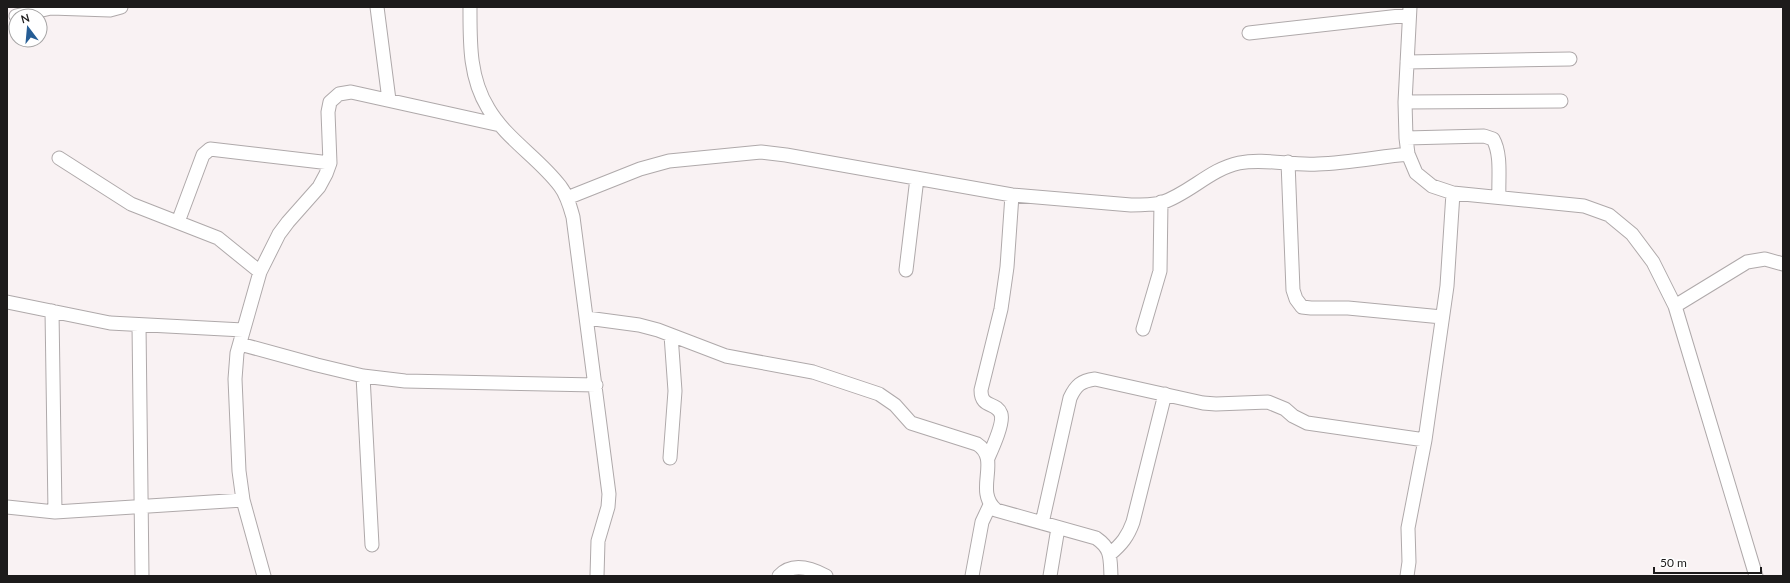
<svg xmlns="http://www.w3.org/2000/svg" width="1790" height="583" viewBox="0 0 1790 583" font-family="Lato,sans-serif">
  <rect width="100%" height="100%" fill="#f9f2f3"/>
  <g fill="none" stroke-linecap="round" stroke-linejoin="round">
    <g stroke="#afa9aa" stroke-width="15">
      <path id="street" d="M377,7L389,100
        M470,7C470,42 469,77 488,108C506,139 539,158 560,186C567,195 570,206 573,217L609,494L608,507L598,541L597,576
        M1410,7L1405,102L1406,138L1408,154L1416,173L1432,186L1453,193L1584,206L1609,215L1632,234L1653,262L1675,306L1756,576
        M16,16L51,8L110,10L121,7
        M1249,33L1409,15
        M1407,62L1570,59
        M1405,102L1561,101
        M1406,138L1484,136L1493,139C1502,155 1498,179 1499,197
        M59,158L131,204L218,238L260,272
        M1288,162L1293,290L1296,299L1302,307L1311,308H1348L1442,317
        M567,198L640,169L669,161L761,152L786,155L1012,195L1131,205C1141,205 1151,205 1161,203C1189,194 1210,169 1239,163C1266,158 1291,166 1318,164C1348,163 1378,157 1408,154
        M178,222L203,155L210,149L330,163
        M906,270L917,178
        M7,302L110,323L243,330
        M1675,306L1747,262L1765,259L1783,264
        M52,311L55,512
        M587,318L639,325L658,330L726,356L813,372L879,394L895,405L911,423L977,444C1002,460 973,490 996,510L1096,538C1112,549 1110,558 1111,576
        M139,325L142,576
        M1143,329L1160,271L1161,202
        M240,344L317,365L363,376L405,381L596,385
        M363,376L372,545
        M670,458L675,391L671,335
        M988,458C992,449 1004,423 1001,414C996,401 981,409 981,390L1001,309L1007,267L1012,195
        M7,507L55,512L243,500
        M1042,523L1070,398C1076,385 1081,381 1095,379L1203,403L1216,404L1268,402L1285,409L1293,416L1307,423L1425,440
        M1110,554C1122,544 1128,536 1133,522L1165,394
        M264,576L243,500L239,471L235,379L237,353L260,272L279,234L288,222L319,187L326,174L330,163L328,112L330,102L339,94L351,92L500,125
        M779,576C792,562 811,568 826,576
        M972,576L982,522L990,505
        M1050,576L1058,528
        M1407,576L1409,562L1408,528L1425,440L1447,286L1453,193"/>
    </g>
    <use href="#street" stroke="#fff" stroke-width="13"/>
  </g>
  <rect width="1790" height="583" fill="none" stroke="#1d1b1b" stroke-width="16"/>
  <g transform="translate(28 28) rotate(344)"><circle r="19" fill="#ffffff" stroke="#a5a4a4"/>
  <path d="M0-3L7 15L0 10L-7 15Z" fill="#265d95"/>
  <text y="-6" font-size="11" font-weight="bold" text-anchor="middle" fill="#1d1b1b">N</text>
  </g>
  <path d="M1654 567v6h107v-6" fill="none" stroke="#1d1b1b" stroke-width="2"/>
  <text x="1660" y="567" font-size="12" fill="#1d1b1b" stroke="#ffffff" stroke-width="3" paint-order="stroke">50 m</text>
</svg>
